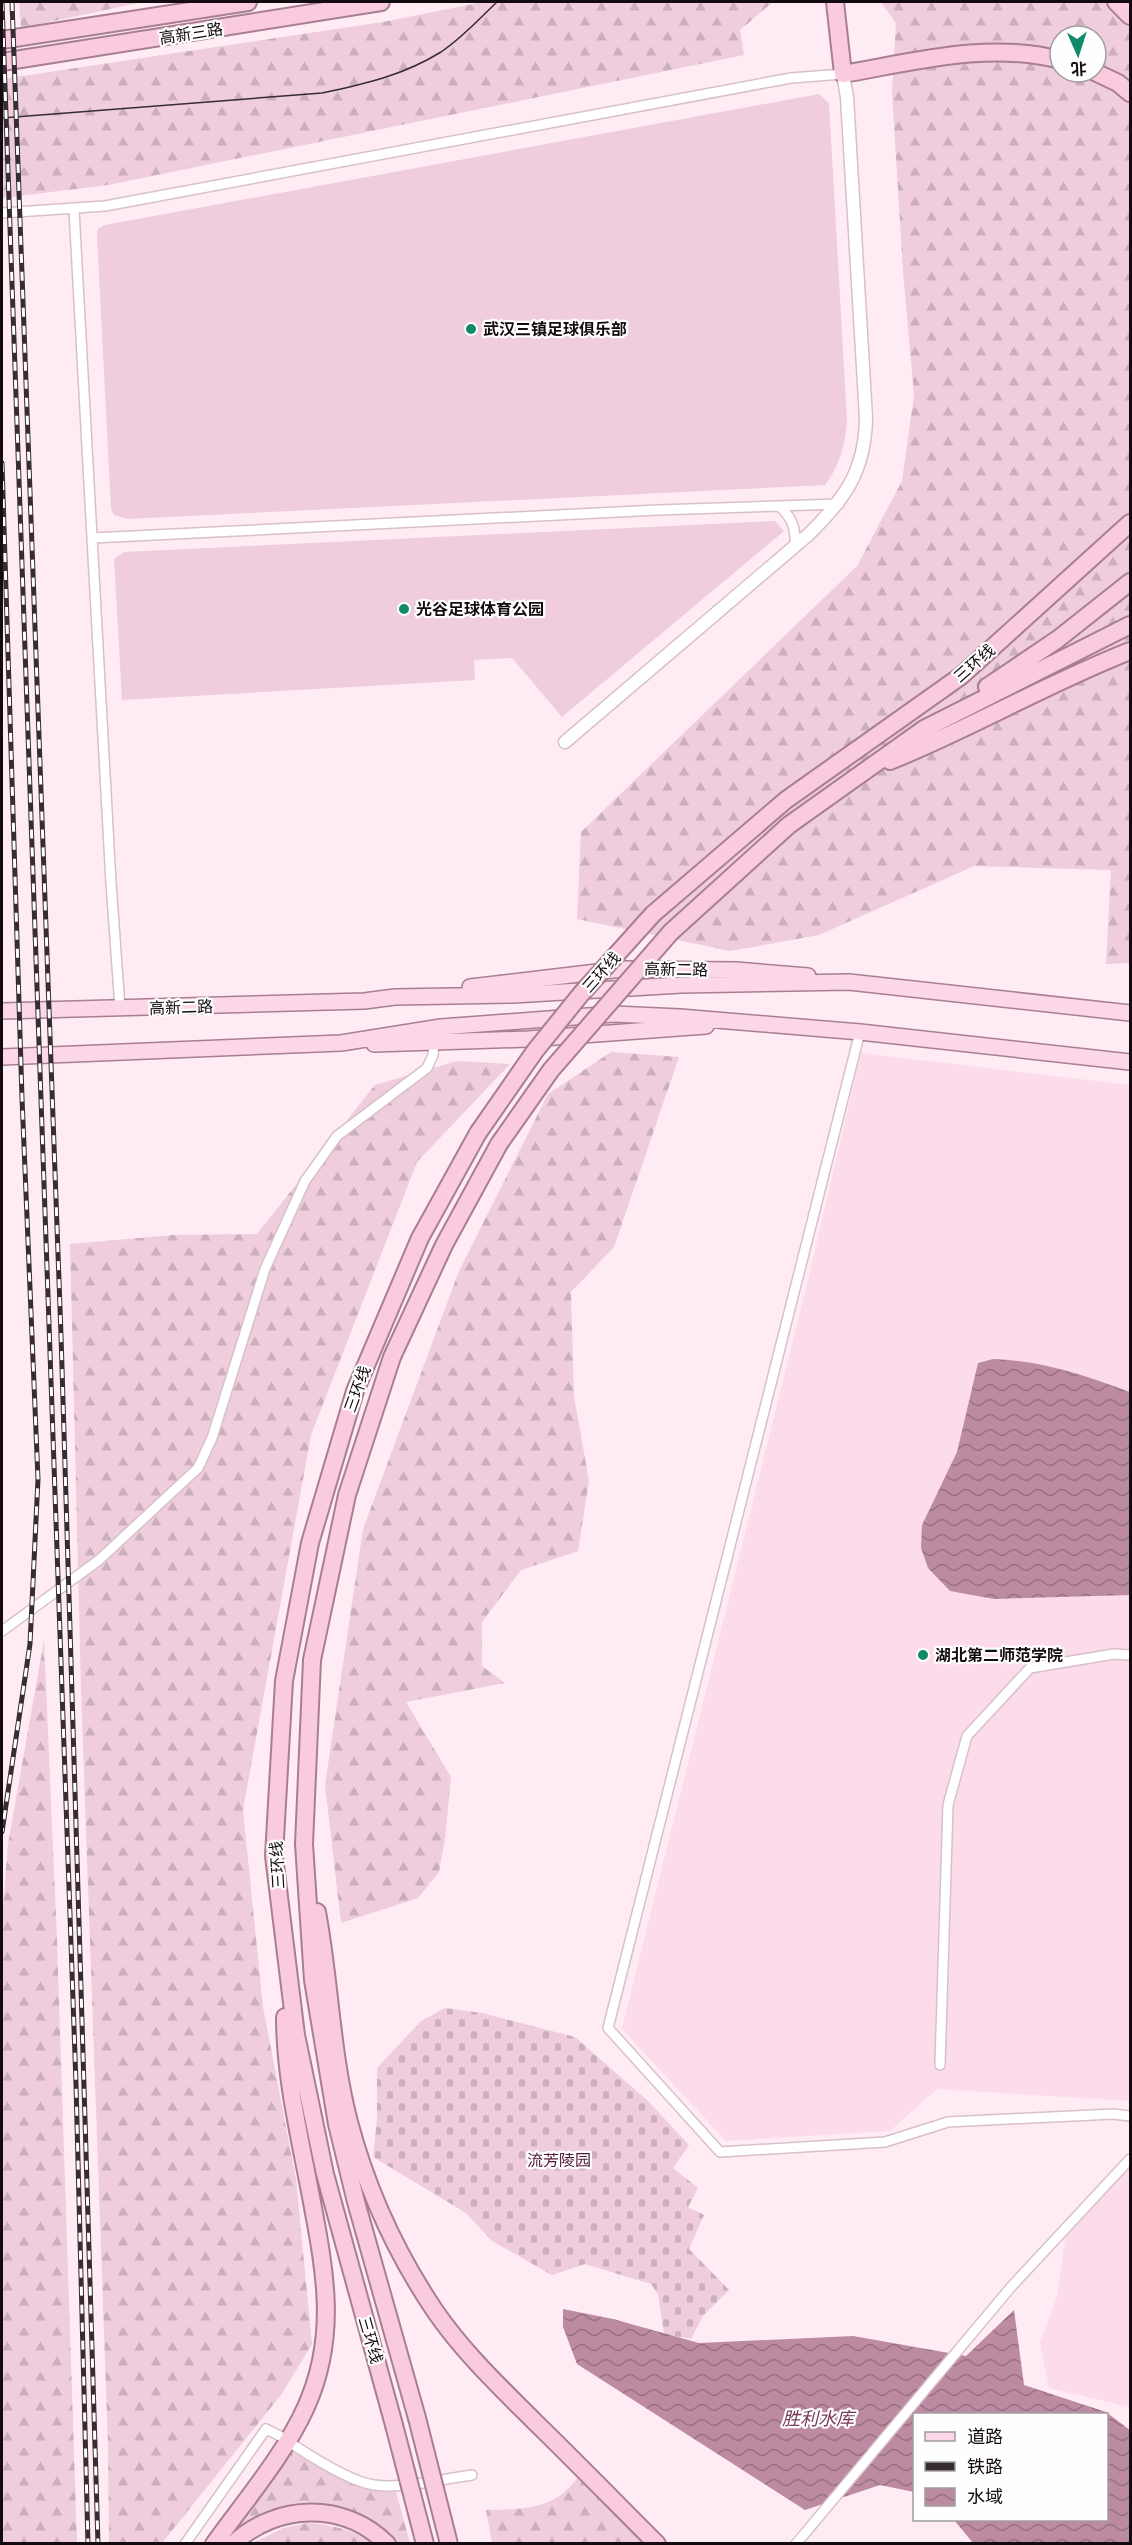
<svg xmlns="http://www.w3.org/2000/svg" width="1132" height="2545" viewBox="0 0 1132 2545" font-family="Inter,'Noto Sans SC',sans-serif">
  <defs>
    <pattern id="forest-firs" width="22" height="20" patternUnits="userSpaceOnUse" patternTransform="scale(1.5)"><rect width="22" height="20" fill="#efcddc"/><path d="M5 1l3.5 6h-7zM16 11l3.5 6h-7z" fill="#ccafbc"/></pattern>
    <pattern id="cemetery-stones" width="16" height="16" patternUnits="userSpaceOnUse" patternTransform="scale(1.5)"><rect width="16" height="16" fill="#efcddc"/><path d="M2 7V4a2 2 0 0 1 4 0v3zM10 15v-3a2 2 0 0 1 4 0v3z" fill="#ccafbc"/></pattern>
    <pattern id="water-waves" width="16" height="10" patternUnits="userSpaceOnUse" patternTransform="scale(1.5)"><rect width="16" height="10" fill="#bc8ba1"/><path d="M0 5q4-4 8 0t8 0" fill="none" stroke="#987082"/></pattern>
  </defs>
  <rect width="100%" height="100%" fill="#ffebf3"/>
  <path fill="#fcdcea" d="M861,1053L1130,1085V2101L937,2089L890,2131L726,2141L622,2029L808,1280Z
    M1130,2168V2407L1049,2388L1040,2342L1057,2297L1067,2226Z"/>
  <path fill="#efcddc" d="M819,94L829,103L847,421C845,445 840,465 825,485L127,519L114,515L111,509L97,236L98,229L105,225Z
    M775,521L784,531L562,717L512,658L474,660L475,680L122,700L114,559L124,552Z"/>
  <path fill="url(#forest-firs)" fill-rule="evenodd" d="M19,2H143L21,28Z
    M483,2H773L740,30L744,55L108,185L2,198V79L383,22Z
    M881,2H1130V963L1106,964L1111,870L974,866L819,935L730,951L577,919L581,832L857,566L902,481L914,395L903,271L892,92L896,23ZM1060,36H1096V72H1060Z
    M611,1052L679,1057L614,1247L571,1292L574,1396L589,1481L578,1551L521,1570L482,1622V1666L505,1683L406,1702L451,1777L445,1839L439,1872L418,1898L341,1923L325,1785L363,1529L459,1271L548,1094Z
    M457,1061L510,1064L417,1162L311,1435L243,1810L263,2007L296,2179L312,2344L281,2395L162,2543H109L108,2444L81,1690L70,1244L173,1235L257,1234L375,1085Z
    M44,1640L57,1940L77,2543L2,2544V1920L8,1844Z
    M291,2451C323,2469 358,2492 396,2492L410,2543H392C382,2535 372,2523 361,2517C310,2488 266,2505 228,2543L220,2544Z
    M581,2473L652,2543H492L486,2510C526,2509 557,2510 581,2473Z
    M308,2523C333,2525 351,2529 372,2543H253L283,2528Z"/>
  <path fill="url(#cemetery-stones)" d="M445,2008L482,2013L575,2037L647,2100L689,2145L673,2168L698,2188L688,2207L704,2215L689,2249L729,2290L703,2316L691,2339L664,2334L658,2294L651,2284L585,2264L552,2275L492,2241L466,2213L373,2157L377,2119V2068L421,2021Z"/>
  <path fill="url(#water-waves)" d="M993,1359C1043,1361 1084,1375 1130,1392V1595L994,1599L950,1591L928,1568L921,1548L922,1525L957,1452L978,1363Z
    M563,2309L613,2319L699,2343L853,2336L966,2356L1014,2310L1024,2385L1106,2412L1130,2430V2543H973L954,2520H1106V2414H914V2492L880,2485L805,2510L577,2364L563,2327Z"/>
  <g fill="none" stroke-linecap="round" stroke-linejoin="round">
    <g stroke="#d8c0cb" stroke-width="12">
      <path id="minor" d="M74,210L111,883L120,1008
        M2,213L105,206L791,78L843,74
        M779,506C792,517 796,528 795,546
        M92,538L658,510L839,504
        M860,1032L608,2028L720,2152L885,2142L948,2122L1113,2114L1130,2116
        M2,1631L99,1560L198,1468L212,1438L265,1269L305,1181L337,1136L427,1068L433,1055L434,1042
        M940,2065L948,1805L967,1736L1030,1668L1114,1654L1130,1655
        M295,2446C315,2459 351,2482 374,2485C406,2489 441,2479 472,2475
        M185,2544L266,2429L280,2436
        M796,2544L1011,2287L1130,2159"/>
    </g>
    <g stroke="#d8c0cb" stroke-width="15">
      <path id="tertiary" d="M565,742L808,535C845,499 865,471 866,418L847,97L843,74"/>
    </g>
    <g stroke="#a87e91" stroke-width="18">
      <path id="primary" d="M470,987L622,969L736,970L808,976
        M2,1011L364,1001L395,997L513,995L681,985L849,982L1130,1013
        M374,1044L528,1039L706,1026
        M2,1057L341,1043L441,1027L614,1014L680,1017L860,1032L1130,1062"/>
    </g>
    <g stroke="#a87e91" stroke-width="20">
      <path id="trunk" d="M835,2L843,74C913,62 990,41 1060,60
        M1116,2L1130,16
        M2,40L248,2
        M2,62L381,2
        M1095,72L1118,83L1130,93
        M987,687L1058,639L1130,582
        M890,761C972,728 1048,683 1130,651
        M653,914L786,800L961,676L1130,523
        M671,932L789,825L924,729L1130,625
        M317,1912C330,1981 331,2053 349,2122C367,2190 396,2253 435,2311C463,2352 500,2387 535,2422C576,2462 616,2503 657,2544
        M417,2418L356,2202L337,2124L313,1980L304,1844L312,1660L347,1495L392,1357L444,1245L499,1144
        M394,2425L325,2174L296,2035L274,1856L284,1681L310,1543L355,1391L420,1238L478,1133
        M214,2544C244,2502 285,2454 306,2407C338,2336 325,2271 311,2197C300,2138 285,2077 285,2017
        M233,2544C277,2503 344,2501 387,2544"/>
    </g>
    <use href="#minor" stroke="#fff" stroke-width="9"/>
    <use href="#tertiary" stroke="#fff" stroke-width="12"/>
    <use href="#primary" stroke="#fbd7e7" stroke-width="15"/>
    <use href="#trunk" stroke="#facadf" stroke-width="16"/>
    <path stroke="#362c31" stroke-width="1.5" d="M2,118L322,93C365,84 404,75 441,52C462,38 479,19 497,2"/>
    <g stroke="#362c31" stroke-width="5">
      <path id="rail" d="M2,2L76,2084L88,2544
        M12,2L61,1335L98,2544
        M2,463L22,1098L38,1479L30,1644L2,1832"/>
    </g>
    <use href="#rail" stroke="#fefefe" stroke-width="3" stroke-dasharray="9" stroke-linecap="butt"/>
    <g stroke="#a87e91" stroke-width="20" stroke-linecap="butt">
      <path id="trunk-bridge" d="M478,1133L535,1051L581,994L653,914
        M499,1144L551,1070L671,932
        M417,2418L449,2544
        M394,2425L425,2544"/>
    </g>
    <use href="#trunk-bridge" stroke="#facadf" stroke-width="16"/>
  </g>
  <g fill="#118a6c" stroke="#fefefe" stroke-width="2">
    <circle cx="471" cy="329" r="6"/>
    <circle cx="404" cy="609" r="6"/>
    <circle cx="923" cy="1655" r="6"/>
  </g>
  <g text-anchor="middle" stroke-width="4.5" stroke-linejoin="round" paint-order="stroke">
    <g font-size="16" fill="#130b0f" stroke="#fefefe">
      <text transform="translate(191 33) rotate(-9)" y="6">高新三路</text>
      <text transform="translate(974 663) rotate(-41)" y="6">三环线</text>
      <text transform="translate(676 969) rotate(1)" y="6">高新二路</text>
      <text transform="translate(601 972) rotate(-48)" y="6">三环线</text>
      <text transform="translate(181 1007) rotate(-2)" y="6">高新二路</text>
      <text transform="translate(357 1389) rotate(-70)" y="6">三环线</text>
      <text transform="translate(277 1865) rotate(-93)" y="6">三环线</text>
      <text transform="translate(371 2340) rotate(74)" y="6">三环线</text>
    </g>
    <g font-size="16" font-weight="bold" fill="#130b0f" stroke="#fefefe" text-anchor="start">
      <text x="483" y="335">武汉三镇足球俱乐部</text>
      <text x="416" y="615">光谷足球体育公园</text>
      <text x="935" y="1661">湖北第二师范学院</text>
    </g>
    <g font-size="16" fill="#531838" stroke="#fefefe">
      <text x="559" y="2166">流芳陵园</text>
    </g>
    <g font-size="18" font-style="italic" fill="#773858" stroke="#fefefe">
      <text x="818" y="2425">胜利水库</text>
    </g>
  </g>
  <rect width="1132" height="2545" fill="none" stroke="#130b0f" stroke-width="6"/>
  <rect x="913" y="2413" width="195" height="108" fill="#fefefe" stroke="#a09d9e" stroke-width="1.5"/>
  <rect x="925" y="2432" width="30" height="9" fill="#fbd7e7" stroke="#a09d9e" stroke-width="1.5"/>
  <text x="967" y="2443" font-size="18" fill="#130b0f">道路</text>
  <rect x="925" y="2462" width="30" height="9" fill="#362c31" stroke="#a09d9e" stroke-width="1.5"/>
  <text x="967" y="2473" font-size="18" fill="#130b0f">铁路</text>
  <rect x="925" y="2488" width="30" height="18" fill="url(#water-waves)" stroke="#a09d9e" stroke-width="1.5"/>
  <text x="967" y="2503" font-size="18" fill="#130b0f">水域</text>
  <g transform="translate(1078 54) rotate(177)"><circle r="28" fill="#fefefe" stroke="#a09d9e" stroke-width="1.5"/>
  <path d="M0-4.5L10 22L0 15L-10 22Z" fill="#118a6c"/>
  <text y="-9" font-size="16" font-weight="bold" text-anchor="middle" fill="#130b0f">北</text>
  </g>
</svg>
